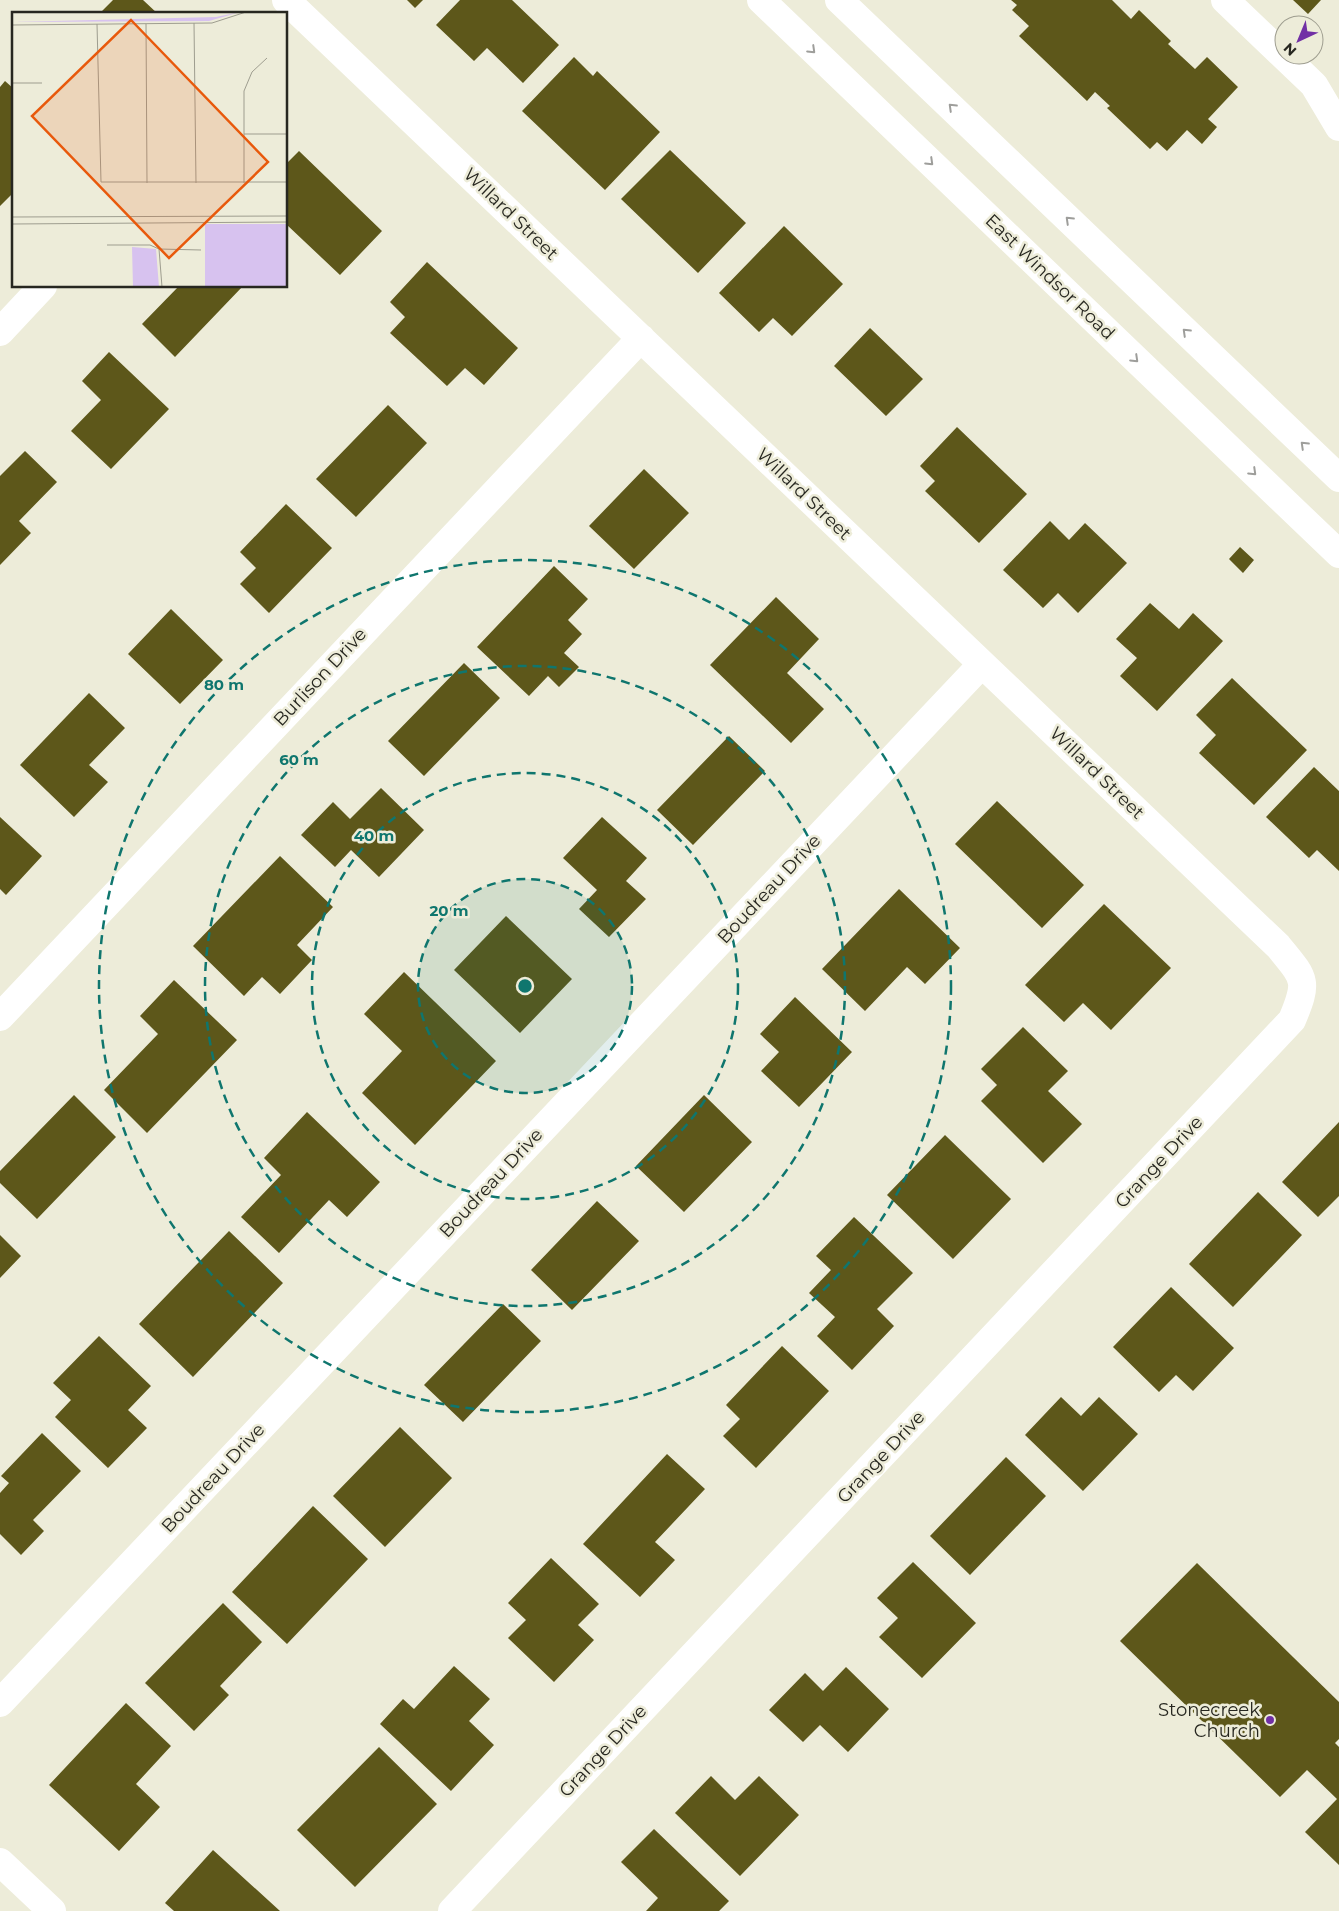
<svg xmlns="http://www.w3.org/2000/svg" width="1339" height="1911" viewBox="0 0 1339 1911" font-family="Montserrat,sans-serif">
  <rect width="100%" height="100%" fill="#edecd9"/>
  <path fill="#5d571a" d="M113,0H143L158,14H99Z
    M407,0H423L415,8Z
    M460,0H512L559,45L523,83L487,48L474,61L436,25Z
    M1011,0H1112L1131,19L1139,10L1171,41L1168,44L1195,69L1207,57L1238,87L1208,119L1217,127L1202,144L1187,130L1167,151L1157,142L1150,149L1107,108L1110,106L1095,92L1087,101L1019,36L1029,26L1012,10L1017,5Z
    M1293,0H1321L1308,14Z
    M574,57L593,76L597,71L660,132L605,190L522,111Z
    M5,81L14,89V192L0,206V87Z
    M670,150L746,223L698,273L621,199Z
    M299,151L382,231L340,275L286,224V164Z
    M784,226L843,284L792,336L773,318L759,332L719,293Z
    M427,262L518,348L484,385L465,368L447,386L390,333L405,317L390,302Z
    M179,286H243L175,357L142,324Z
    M870,328L923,379L886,416L834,366Z
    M109,352L169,409L111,469L71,431L101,400L82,381Z
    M388,405L427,443L356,517L316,479Z
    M957,427L1027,494L979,543L925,491L935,481L920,466Z
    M25,451L57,482L19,521L31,533L0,565V476Z
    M644,469L689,513L634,569L589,526Z
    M286,504L332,548L269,613L240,584L256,568L240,552Z
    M1050,521L1069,540L1085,523L1127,563L1078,613L1058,593L1043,608L1003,570Z
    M1240,547L1254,560L1243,573L1229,559Z
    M554,566L588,599L568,620L582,634L564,653L579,667L559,687L548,676L529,696L477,647Z
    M776,597L819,639L787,673L824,709L791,743L710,665Z
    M1150,603L1179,629L1193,613L1223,641L1157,711L1120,676L1137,658L1116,639Z
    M171,609L223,660L180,704L128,654Z
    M464,663L500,698L424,776L388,741Z
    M1232,678L1307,750L1254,805L1199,753L1216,735L1196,715Z
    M89,693L125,728L89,765L108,782L74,817L20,765Z
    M729,736L765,771L693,845L657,810Z
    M1314,767L1339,791V871L1317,850L1309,858L1266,817Z
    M381,788L424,830L379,877L351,850L335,867L301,835L333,802L350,819Z
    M997,801L1084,885L1042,928L955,844Z
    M0,817L42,856L6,895L0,889Z
    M602,817L647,858L626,881L646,899L609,937L579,909L597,890L563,858Z
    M280,856L333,907L297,945L312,960L280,994L262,977L244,996L193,946Z
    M899,889L960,948L925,984L907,967L865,1011L822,969Z
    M1104,904L1171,968L1111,1030L1083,1003L1064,1022L1025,985Z
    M506,916L572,979L520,1033L454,970Z
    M404,972L496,1061L415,1145L362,1093L402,1051L364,1014Z
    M174,980L237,1040L147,1133L104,1090L158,1034L140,1016Z
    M795,997L852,1052L799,1107L761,1071L779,1052L760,1034Z
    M1023,1027L1068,1071L1048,1091L1082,1124L1043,1163L981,1101L997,1085L981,1069Z
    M74,1095L116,1137L37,1219L0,1183V1171Z
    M704,1095L752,1142L684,1212L636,1166Z
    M307,1112L380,1182L347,1217L329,1200L279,1253L241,1217L281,1175L264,1158Z
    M1339,1122V1196L1318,1217L1282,1182Z
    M945,1135L1011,1199L953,1259L887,1195Z
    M1258,1192L1302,1235L1233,1307L1189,1264Z
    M597,1201L639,1241L572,1310L531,1270Z
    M854,1217L913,1273L877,1309L894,1326L852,1370L817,1336L835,1317L809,1293L831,1270L816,1256Z
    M229,1231L283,1283L193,1377L139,1324Z
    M0,1235L21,1256L0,1278Z
    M1171,1287L1234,1348L1193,1391L1176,1375L1159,1392L1113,1347Z
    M503,1304L541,1341L463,1422L424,1385Z
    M99,1336L151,1386L128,1410L147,1428L108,1468L55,1417L71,1400L53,1383Z
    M782,1346L829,1391L756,1468L723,1436L740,1419L726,1405Z
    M1061,1397L1081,1416L1099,1397L1138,1434L1083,1491L1025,1435Z
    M400,1427L452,1478L385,1547L333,1496Z
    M42,1433L81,1471L33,1520L44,1531L21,1555L0,1534V1493L9,1483L1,1476Z
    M667,1454L705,1489L655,1542L675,1560L640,1597L583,1544Z
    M1006,1457L1046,1496L970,1575L930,1536Z
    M313,1506L368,1559L287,1644L232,1592Z
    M551,1558L599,1604L578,1625L594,1640L554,1682L508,1638L526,1620L508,1603Z
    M913,1562L976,1623L922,1678L879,1637L898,1618L877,1598Z
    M1197,1563L1339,1702V1739L1335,1743L1339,1747V1865L1305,1832L1337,1799L1307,1770L1280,1797L1120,1641Z
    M223,1603L262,1642L220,1686L229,1695L194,1731L145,1683Z
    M454,1666L490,1699L469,1721L494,1745L451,1791L380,1724L403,1699L414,1709Z
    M846,1667L889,1709L848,1752L820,1725L803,1742L769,1710L805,1673L823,1691Z
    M126,1703L171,1746L136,1784L160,1807L119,1851L49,1785Z
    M379,1747L437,1804L355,1887L297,1830Z
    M711,1776L735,1800L759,1776L799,1815L740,1876L675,1813Z
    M654,1829L729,1901L719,1911H646L658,1898L621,1862Z
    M213,1850L280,1911H174L165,1903Z"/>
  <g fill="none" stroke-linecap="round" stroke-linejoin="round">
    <path stroke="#fff" stroke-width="28" d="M286,0L1278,946C1305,979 1309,980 1292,1020L452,1911
      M1225,0L1314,85L1339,127
      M0,332L43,286
      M0,1017L641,338
      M0,1703L982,664
      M0,1862L52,1911"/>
    <path stroke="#fff" stroke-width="28" d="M761,0L1339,554
      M839,0L1339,478"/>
  </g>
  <defs><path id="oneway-chevron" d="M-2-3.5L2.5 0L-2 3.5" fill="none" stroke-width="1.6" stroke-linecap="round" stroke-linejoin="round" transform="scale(1.25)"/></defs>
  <g stroke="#9e9e9b">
    <use href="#oneway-chevron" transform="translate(812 50) rotate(44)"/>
    <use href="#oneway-chevron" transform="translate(952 107) rotate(-136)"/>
    <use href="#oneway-chevron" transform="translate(930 162) rotate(44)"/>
    <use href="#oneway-chevron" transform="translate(1069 220) rotate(-136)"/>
    <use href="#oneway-chevron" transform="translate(1186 332) rotate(-136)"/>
    <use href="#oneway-chevron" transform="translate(1135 359) rotate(44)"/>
    <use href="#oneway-chevron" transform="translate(1304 445) rotate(-136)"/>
    <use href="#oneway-chevron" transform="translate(1253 472) rotate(44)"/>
  </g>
  <circle cx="525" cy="986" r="107" fill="#0f766e" fill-opacity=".12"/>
  <g fill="none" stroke="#0f766e" stroke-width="2.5" stroke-dasharray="9 6">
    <circle cx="525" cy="986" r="107"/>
    <circle cx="525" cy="986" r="213"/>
    <circle cx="525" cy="986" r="320"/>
    <circle cx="525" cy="986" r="426"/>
  </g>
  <circle fill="#7130a5" stroke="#edecd9" stroke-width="2" cx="1270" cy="1720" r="5"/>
  <g text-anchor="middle" stroke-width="5" stroke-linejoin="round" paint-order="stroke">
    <g font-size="18" fill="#272720" stroke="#edecd9">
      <text transform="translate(511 214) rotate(44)" y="6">Willard Street</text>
      <text transform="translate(1050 277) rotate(44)" y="6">East Windsor Road</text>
      <text transform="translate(804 494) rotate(44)" y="6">Willard Street</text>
      <text transform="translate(320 677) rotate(-47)" y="6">Burlison Drive</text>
      <text transform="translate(1097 773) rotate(44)" y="6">Willard Street</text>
      <text transform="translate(769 889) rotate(-47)" y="6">Boudreau Drive</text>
      <text transform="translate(1159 1162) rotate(-47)" y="6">Grange Drive</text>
      <text transform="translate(491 1183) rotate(-47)" y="6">Boudreau Drive</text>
      <text transform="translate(881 1457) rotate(-47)" y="6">Grange Drive</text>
      <text transform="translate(213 1478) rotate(-47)" y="6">Boudreau Drive</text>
      <text transform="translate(603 1751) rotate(-47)" y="6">Grange Drive</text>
    </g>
    <g font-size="18" fill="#272720" stroke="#edecd9" text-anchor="end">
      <text x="1260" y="1716">Stonecreek<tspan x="1260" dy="21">Church</tspan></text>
    </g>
  </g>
  <g transform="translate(12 12)">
    <rect width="275" height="275" fill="#edecd9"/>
    <path d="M228,0L197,9L0,10L204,5ZM193,212H275V275H193ZM120,235L144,237L147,275H121Z" fill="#d7c2ef"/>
    <path fill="none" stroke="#9e9d8f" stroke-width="1" d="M182,11L184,171M85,12L89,170H275M134,12L135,171M0,13L200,11L234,0M0,71H30M232,122H275M232,171V79L240,60L255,46M0,205L275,204M0,212L275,210M95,233H138L147,237L150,275M147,237L189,238"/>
    <path fill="#e8590c" fill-opacity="0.15" stroke="#e8590c" stroke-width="2.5" d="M119,8L256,150L157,246L20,104Z"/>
    <rect width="275" height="275" fill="none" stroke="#272720" stroke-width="2.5"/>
  </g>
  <circle cx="525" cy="986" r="8" fill="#0f766e" stroke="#edecd9" stroke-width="2.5"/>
  <g font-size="15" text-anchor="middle" font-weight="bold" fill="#0f766e" stroke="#edecd9" stroke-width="5" stroke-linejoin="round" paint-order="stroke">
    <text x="224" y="690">80 m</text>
    <text x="299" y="765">60 m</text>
    <text x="374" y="841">40 m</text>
    <text x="449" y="916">20 m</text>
  </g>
  <g transform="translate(1299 40) rotate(224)"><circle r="24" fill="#edecd9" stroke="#9e9d8f"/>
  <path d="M0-4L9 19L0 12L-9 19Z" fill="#7130a5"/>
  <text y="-8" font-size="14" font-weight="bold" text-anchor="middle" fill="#272720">N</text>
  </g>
</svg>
